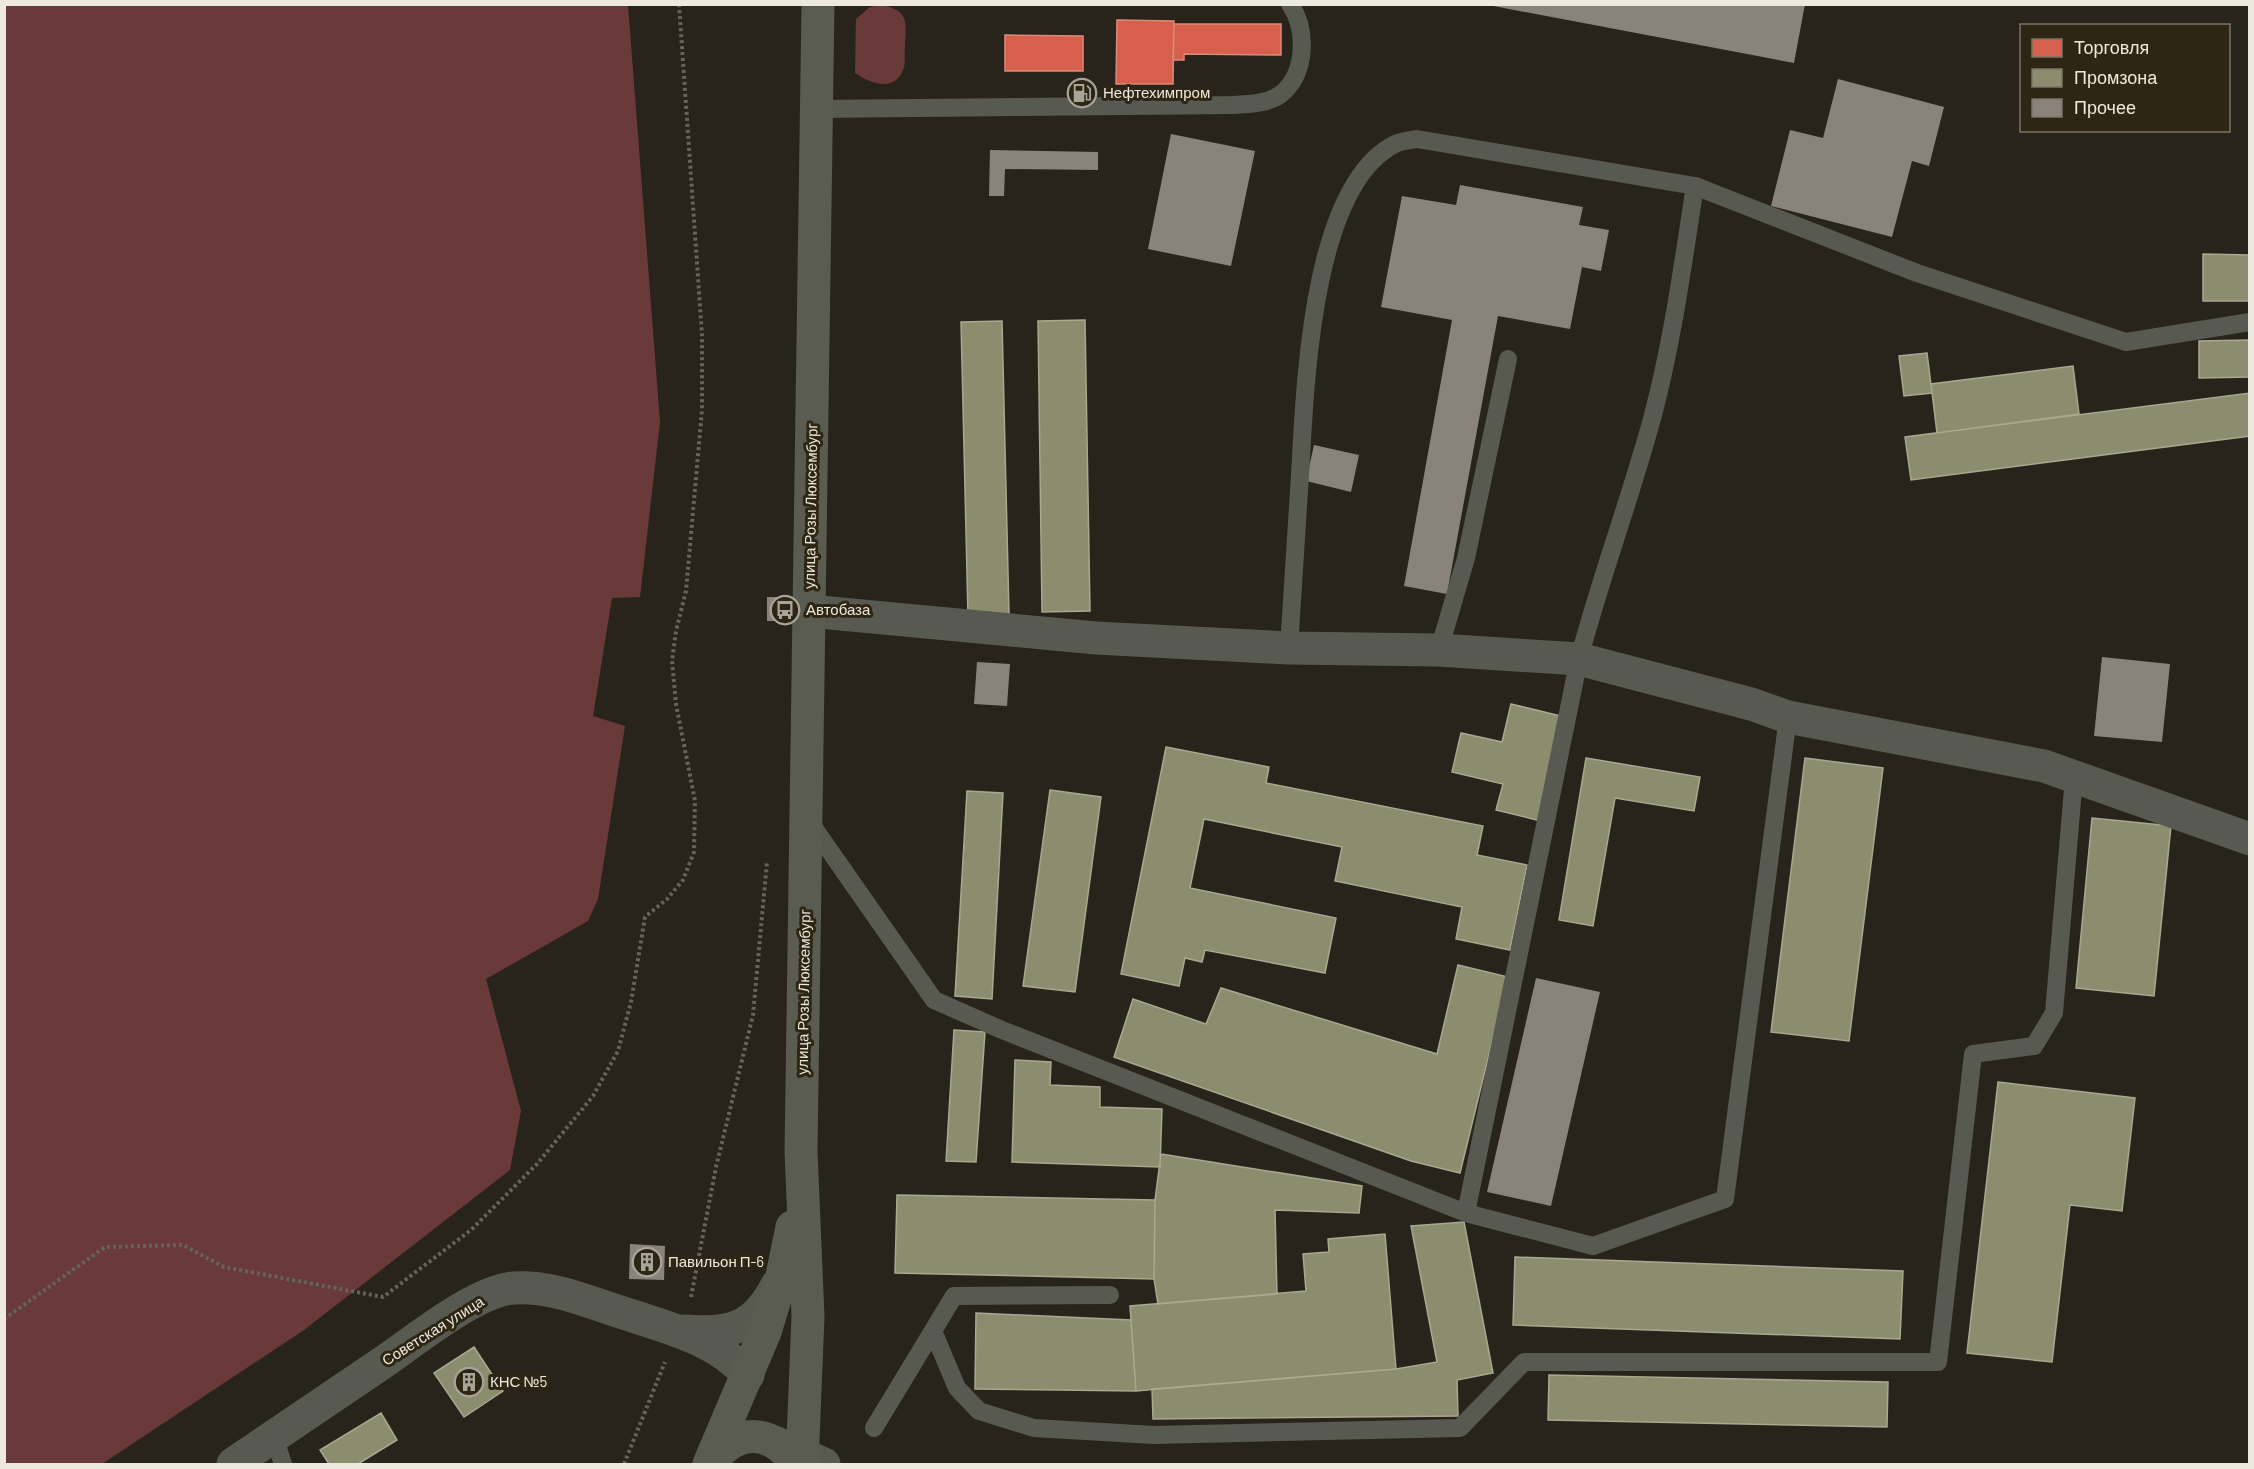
<svg xmlns="http://www.w3.org/2000/svg" width="2254" height="1469" viewBox="0 0 2254 1469" font-family="Barlow,sans-serif">
  <rect width="100%" height="100%" fill="#28241b"/>
  <path fill="#6a3a3a" d="M5,4L628,5L660,422L640,597L612,598L593,716L625,726L598,899L588,921L486,979L521,1111L510,1170L304,1330L102,1464H5Z
    M881,5C890,7 900,9 904,18C907,26 905,38 905,47C904,54 906,64 903,70C894,93 869,83 855,73L856,19L870,7Z"/>
  <path fill="#d6604d" stroke="#dd8978" stroke-width="1.5" d="M1117,20L1174,21L1173,84H1116Z
    M1174,24H1281V55L1184,54V60H1173Z
    M1005,35L1083,36V71H1005Z"/>
  <path fill="#8c8c6e" stroke="#a9a890" stroke-width="1.5" d="M2203,254L2250,255V301H2203Z
    M1085,320L1090,611L1042,612L1038,321Z
    M1002,321L1009,614L968,616L961,322Z
    M2250,340V377L2199,378V341Z
    M1927,353L1932,393L1904,396L1899,356Z
    M2073,366L2079,414L1937,433L1931,384Z
    M2250,393V436L1911,480L1905,437Z
    M1511,704L1565,717L1541,821L1496,810L1503,784L1452,772L1461,733L1502,742Z
    M1166,747L1269,767L1266,783L1483,826L1477,855L1527,865L1510,950L1456,939L1462,907L1335,881L1342,847L1204,819L1190,888L1336,918L1325,973L1205,950L1202,962L1185,958L1179,986L1121,974Z
    M1586,758L1700,777L1694,811L1615,798L1593,926L1559,920Z
    M1805,758L1883,768L1849,1041L1771,1032Z
    M1050,790L1101,797L1075,992L1023,986Z
    M967,791L1003,793L992,999L955,996Z
    M2092,818L2171,826L2154,996L2076,988Z
    M1458,965L1508,977L1460,1173L1411,1161L1114,1057L1133,999L1206,1024L1221,988L1437,1054Z
    M954,1030L985,1032L976,1162L946,1161Z
    M1015,1060L1051,1062L1050,1085L1100,1087V1107L1162,1109L1160,1167L1012,1162Z
    M1998,1082L2135,1098L2122,1211L2070,1205L2052,1362L1967,1353Z
    M1161,1154L1362,1186L1359,1213L1275,1210L1277,1294L1158,1304L1154,1279L1155,1200Z
    M897,1195L1155,1200L1154,1279L895,1273Z
    M1464,1222L1493,1373L1457,1380L1458,1416L1153,1419L1152,1389L1396,1369L1437,1362L1411,1226Z
    M1385,1234L1396,1369L1136,1391L1130,1306L1306,1291L1303,1254L1329,1252L1328,1239Z
    M1515,1257L1903,1271L1900,1339L1513,1325Z
    M976,1313L1131,1320L1136,1391L975,1389Z
    M474,1347L503,1391L464,1417L434,1373Z
    M1549,1375L1888,1382L1887,1427L1548,1420Z
    M381,1413L397,1440L358,1464H329L320,1450Z"/>
  <path fill="#89837c" d="M1483,4H1805L1794,63Z
    M1838,79L1944,107L1929,166L1912,161L1892,237L1771,206L1790,130L1823,138Z
    M1171,134L1255,151L1231,266L1148,249Z
    M990,150L1098,152V170L1005,169L1004,196H989Z
    M1460,185L1583,207L1579,225L1609,230L1601,271L1582,267L1570,329L1498,316L1447,594L1404,586L1452,320L1381,307L1402,196L1456,205Z
    M1314,445L1359,455L1351,492L1306,481Z
    M767,597H777V621H767Z
    M2102,657L2170,664L2162,742L2094,736Z
    M977,662L1010,664L1007,706L974,704Z
    M1536,978L1600,992L1551,1206L1487,1192Z
    M630,1244L665,1246L664,1280L629,1279Z"/>
  <g fill="none" stroke-linecap="round" stroke-linejoin="round">
    <path stroke="#64645c" stroke-width="4" stroke-dasharray="3 3" stroke-linecap="butt" d="M691,1297L716,1167L753,1015L767,862
      M4,1319L105,1247L183,1245L224,1267L383,1297L471,1230L537,1164L593,1096L618,1051L631,1002L645,917L667,899L683,880L694,852L695,801L676,704L672,661L676,631L686,591L702,410V335L679,4
      M624,1464L665,1362"/>
    <path stroke="#585a51" stroke-width="18" d="M816,109L1232,105C1248,104 1268,104 1281,94C1307,73 1307,29 1290,4
      M1289,648C1293,590 1296,533 1300,475C1305,392 1310,187 1395,144C1401,141 1410,140 1417,139L1695,186L1917,273L2126,342L2250,322
      M1439,650L1466,558L1508,359
      M809,821L934,1000L1002,1030L1466,1213L1593,1246L1725,1199L1788,717
      M1466,1213L1579,659C1601,576 1631,497 1653,415C1673,339 1683,263 1695,186
      M933,1331L957,1388L979,1411L1034,1428L1154,1435L1460,1428L1524,1362H1938L1973,1054L2034,1046L2054,1013L2074,777
      M874,1428L954,1296L1110,1295
      M274,1436L283,1464"/>
    <path stroke="#585a51" stroke-width="33" d="M809,611L1096,638L1289,648L1439,650L1579,659L1751,704L1788,717L2044,766L2250,839
      M684,1331C731,1335 755,1328 777,1285
      M777,1443L824,1464
      M233,1464C284,1429 336,1394 388,1359C418,1338 478,1290 514,1288C554,1285 595,1305 633,1316C676,1330 717,1341 748,1375"/>
    <path stroke="#5a5b51" stroke-width="33" d="M712,1461C738,1427 772,1429 796,1464
      M709,1464L765,1332L782,1276L792,1227
      M802,1464L808,1316L801,1151L818,4"/>
  </g>
  <defs>
    <g id="fuel-ring" transform="scale(1.5)"><circle r="9.5" fill="#2e2615" stroke="#a9a49a" stroke-width="1.5"/><path d="M-5.5-6h7V0h2V4h1.3V-2.5L3-4.5l.8-.8L6-3V5H2.5V1h-1V6h-7ZM-4.2-4.7v3.2H.2V-4.7Z" fill="#a9a49a"/></g>
    <g id="bus-ring" transform="scale(1.5)"><circle r="9.5" fill="#2e2615" stroke="#a9a49a" stroke-width="1.5"/><path d="M-5-6H5V4H4V6H2V4H-2V6H-4V4H-5ZM-3.5-4V0h7V-4ZM-3.5 1.2v1.5H-2V1.2ZM2 1.2v1.5H3.5V1.2Z" fill="#a9a49a"/></g>
    <g id="building-ring" transform="scale(1.5)"><circle r="9.5" fill="#2e2615" stroke="#a9a49a" stroke-width="1.5"/><path d="M-4-6H4V6H1V3H-1V6H-4ZM-2.5-4.3h1.7v1.8h-1.7ZM.8-4.3h1.7v1.8H.8ZM-2.5-1h1.7V.8h-1.7ZM.8-1h1.7V.8H.8Z" fill="#a9a49a"/></g>
  </defs>
  <g fill-rule="evenodd">
    <use href="#fuel-ring" x="1082" y="93"/>
    <use href="#bus-ring" x="785" y="610"/>
    <use href="#building-ring" x="647" y="1262"/>
    <use href="#building-ring" x="469" y="1382"/>
  </g>
  <g text-anchor="middle" stroke-width="6" stroke-linejoin="round" paint-order="stroke">
    <g font-size="15" fill="#eee9de" stroke="#2e2615" text-anchor="start">
      <text x="1103" y="98">Нефтехимпром</text>
      <text x="806" y="615">Автобаза</text>
      <text x="668" y="1267">Павильон П-6</text>
      <text x="490" y="1387">КНС №5</text>
    </g>
    <g font-size="15" fill="#eee9de" stroke="#2e2615">
      <text transform="translate(811 506) rotate(-89)" y="5">улица Розы Люксембург</text>
      <text transform="translate(804 992) rotate(-89)" y="5">улица Розы Люксембург</text>
      <text transform="translate(433 1331) rotate(-32)" y="5">Советская улица</text>
    </g>
  </g>
  <rect width="2254" height="1469" fill="none" stroke="#eee9de" stroke-width="12"/>
  <rect x="2020" y="24" width="210" height="108" fill="#2e2615" stroke="#7b7465" stroke-width="1.5"/>
  <rect x="2032" y="39" width="30" height="18" fill="#d6604d" stroke="#7b7465" stroke-width="1.5"/>
  <text x="2074" y="54" font-size="18" fill="#eee9de">Торговля</text>
  <rect x="2032" y="69" width="30" height="18" fill="#8c8c6e" stroke="#7b7465" stroke-width="1.5"/>
  <text x="2074" y="84" font-size="18" fill="#eee9de">Промзона</text>
  <rect x="2032" y="99" width="30" height="18" fill="#89837c" stroke="#7b7465" stroke-width="1.5"/>
  <text x="2074" y="114" font-size="18" fill="#eee9de">Прочее</text>
</svg>
